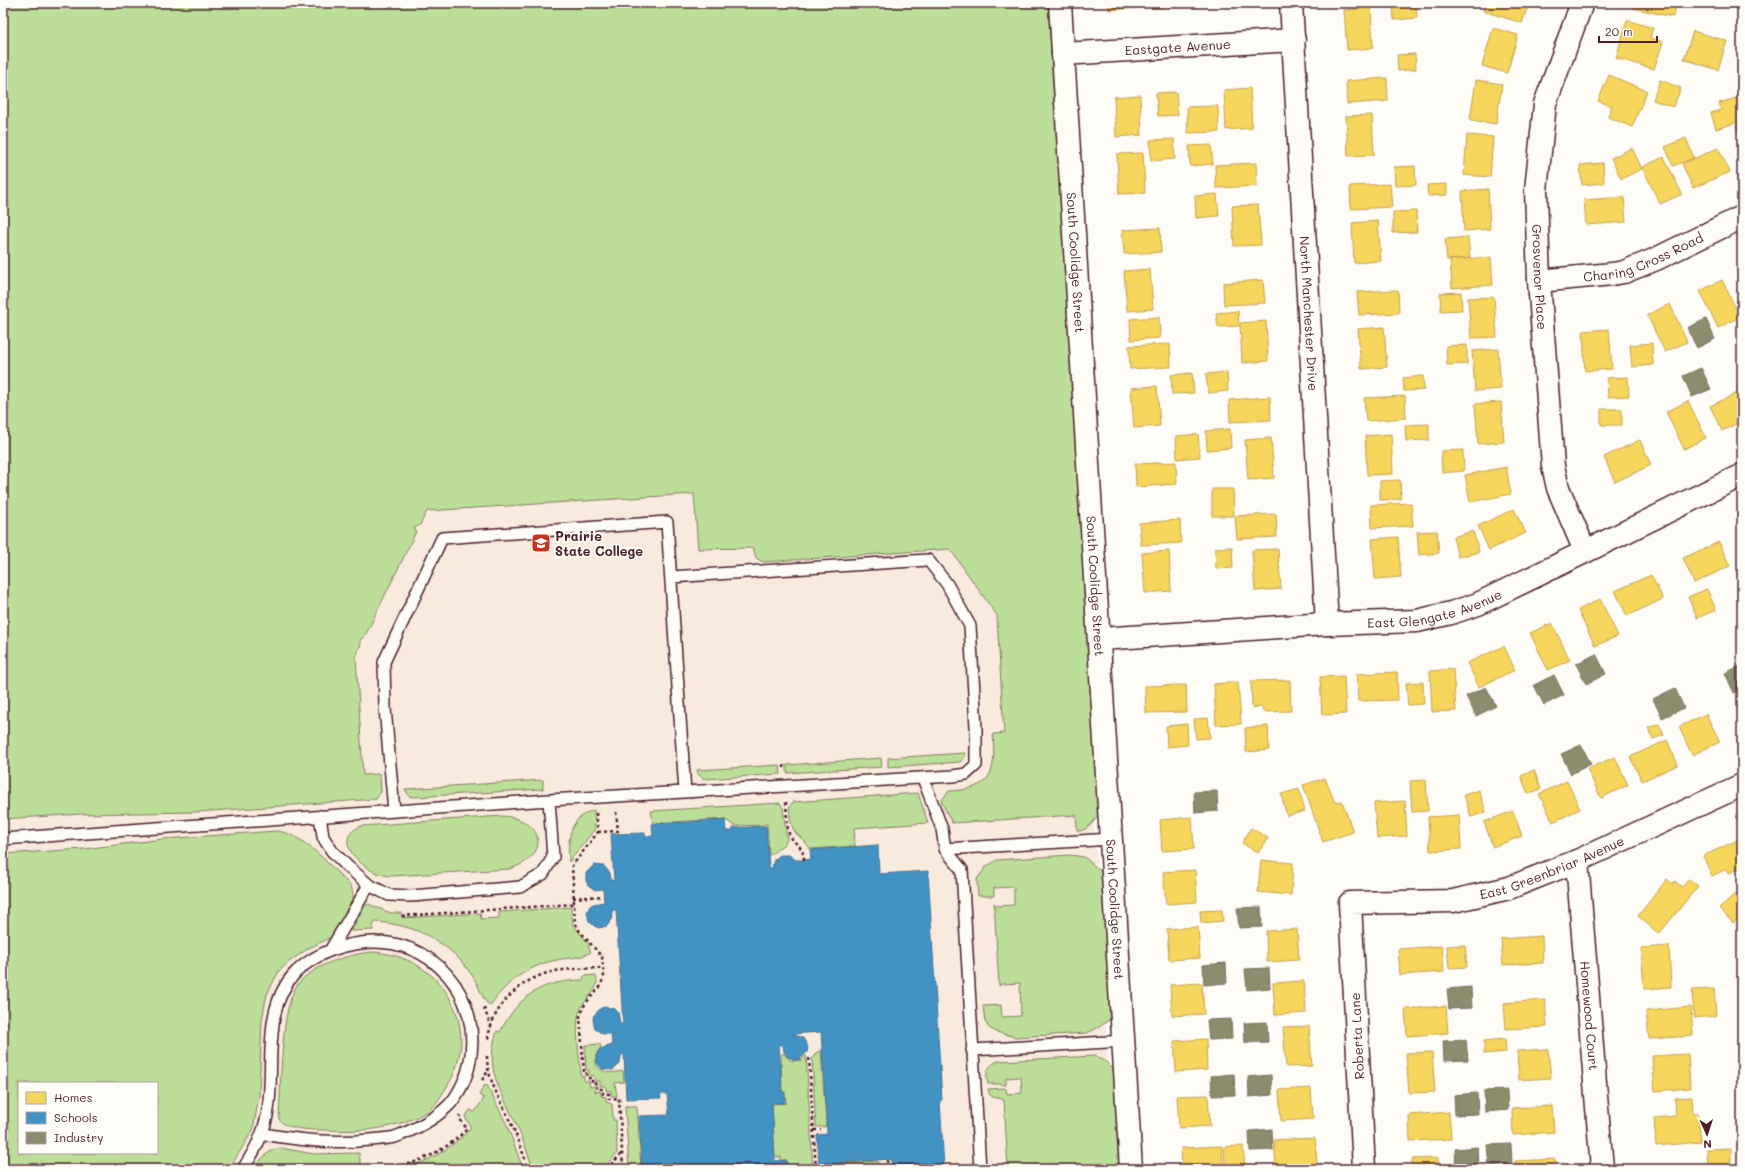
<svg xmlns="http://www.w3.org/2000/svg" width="1745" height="1172" viewBox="0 0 1745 1172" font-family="Mali,sans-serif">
  <rect width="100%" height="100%" fill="#fdfcf7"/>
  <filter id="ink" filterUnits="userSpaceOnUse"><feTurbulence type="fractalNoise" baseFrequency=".025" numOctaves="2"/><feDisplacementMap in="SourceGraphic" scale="8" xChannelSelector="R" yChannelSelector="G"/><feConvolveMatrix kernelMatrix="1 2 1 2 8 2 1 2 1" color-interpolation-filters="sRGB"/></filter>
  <g filter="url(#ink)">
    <path fill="#f9eade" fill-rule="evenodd" d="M3,3H1047L1114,1169H3ZM19,1083H157V1153H19Z"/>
    <path fill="#bcde98" stroke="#837e62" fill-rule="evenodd" d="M3,3H1048L1100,813C1095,820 1088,831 1078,831L1077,829L1076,815L952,823L941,801L949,791C992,789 996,774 993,734L1004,733L997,618L998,617L950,549L763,562L756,558L753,548L698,549L694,494L427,511L420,525L414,528L416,532L365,636L360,640L361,644L356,657L363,775L378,774L380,776L381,792L376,799L198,812L81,814L3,819Z
      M965,753L964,759L960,762L888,767V758Z
      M881,758L882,767L787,773V765Z
      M780,765L781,774L706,779C701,778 698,775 697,770Z
      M543,780V789L414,797L409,796L405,789Z
      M918,793L928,823L854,828L855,846L810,849C803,835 792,837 790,817C789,810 789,806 793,802Z
      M780,803L783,808L787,840L783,845L770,855H769L767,825L766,823L764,825L735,826L724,819L653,823L651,811Z
      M594,810L595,829L569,862C568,839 568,818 594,810Z
      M502,816C545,819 552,857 509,869L392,876C387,876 382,875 377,873C359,866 331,839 361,826Z
      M277,831C304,834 331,867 351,886L353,893V901L332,937L309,948L290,961L279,971L267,994L262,1020L259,1096L253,1130L229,1169H3V854L84,849L163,839ZM19,1083H157V1153H19Z
      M1070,855L1084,857L1103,873L1112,1018L1099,1027L1087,1033L1015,1037L996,1032L988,1027L985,1021L983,1006L1001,1005L1002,1017L1021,1016L1020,983L1002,984L999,986L994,903L996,906L1014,905V887L994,888V896H978L977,879L987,866L997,860Z
      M368,904L391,913H401L402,918L480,913L481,919L499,918V912L571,907L573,925L590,945L588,946L591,952C580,959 569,957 557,960C529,965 505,983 490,1006C482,1000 479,985 473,977C452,943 415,924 375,922L373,926V930L351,931L364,907Z
      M372,952C440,955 484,1024 448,1085C443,1093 436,1105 428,1111C397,1130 360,1132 325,1130C313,1130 285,1130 279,1119C281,1088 280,1006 298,984C313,965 349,954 372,952Z
      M595,975C603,987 584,999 580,1010C574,1023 580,1060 581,1076H584V1081H589L590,1087L595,1086V1092L600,1091L601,1096L606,1097V1102L612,1104L613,1120H616L617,1153L603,1169H533C528,1153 522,1137 515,1122C500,1088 484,1070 497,1031L500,1032C519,995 541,981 583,980L584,976Z
      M600,1044L601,1047C593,1055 593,1070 607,1072C612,1073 618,1072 623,1071L624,1082L615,1083L617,1096H611V1091H606V1086H600V1081H595L594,1076L589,1075V1070H586L585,1045Z
      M821,1050L826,1123L825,1127H816L812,1059L816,1053Z
      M781,1054H784L791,1061L801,1060L806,1055L813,1169H788L787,1160H781V1157H775L772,1104L786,1103L785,1092H782Z
      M1095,1056L1105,1061L1114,1070L1122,1169H1008L1004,1100C996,1096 989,1100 988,1089L1004,1088L1006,1089L1007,1094L1022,1093L1021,1077L1006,1078V1085H1004L1003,1084H988C985,1073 987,1065 999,1061Z
      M487,1085L507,1125L523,1169H400C428,1163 450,1149 470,1129V1125L465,1117L470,1110L475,1112L484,1098L479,1095L484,1086Z
      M625,1106H637L641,1169H629Z
      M281,1148L314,1154L359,1153L361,1169H254C261,1159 267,1150 281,1148Z
      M878,1161V1169H818V1165Z"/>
    <path fill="#f6d55c" stroke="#c29e4d" d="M1108,3H1134L1135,8L1109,10Z
      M1151,3H1172L1173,6L1151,8Z
      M1393,3H1416L1417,18L1394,20Z
      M1486,3H1529L1522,23L1483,11Z
      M1635,3H1677L1673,17L1633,8Z
      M1371,8L1373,48L1347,50L1344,10Z
      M1627,20L1653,28L1650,38L1663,42L1654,69L1616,58Z
      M1493,28L1518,35L1507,73L1482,66Z
      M1693,31L1727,41L1718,70L1684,59Z
      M1415,54L1416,69L1398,71L1397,55Z
      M1609,75L1647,91L1632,127L1608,117L1612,106L1598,101Z
      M1387,78L1388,101L1347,104L1346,81Z
      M1476,80L1502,84L1496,124L1470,120Z
      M1660,80L1681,88L1673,107L1653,100Z
      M1250,88L1252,128L1226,130L1224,90Z
      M1176,92L1178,115L1158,116L1156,93Z
      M1140,95L1142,135L1116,137L1114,97Z
      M1736,98L1742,121L1716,129L1711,113L1721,110L1719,103Z
      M1218,106L1219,132L1188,133L1187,107Z
      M1372,115L1374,155L1348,156L1346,116Z
      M1742,123V141L1736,126Z
      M1467,135L1493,137L1490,177L1464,175Z
      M1686,138L1694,158L1673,166L1665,147Z
      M1174,139L1175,159L1151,161L1150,140Z
      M1211,145L1213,164L1190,166L1189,146Z
      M1632,148L1642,169L1621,179L1611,158Z
      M1718,148L1730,172L1693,188L1682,164Z
      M1143,153L1145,193L1119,194L1117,154Z
      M1664,157L1682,194L1660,204L1642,167Z
      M1256,163L1257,186L1216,188L1215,165Z
      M1603,163L1604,183L1582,185L1580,165Z
      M1415,166L1416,185L1395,186L1394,167Z
      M1390,184L1392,207L1351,209L1350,186Z
      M1447,184V195L1428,196L1427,185Z
      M1488,189L1490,229L1464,231L1462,191Z
      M1217,194L1219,216L1196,218L1195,196Z
      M1624,197L1626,222L1586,225L1584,200Z
      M1258,205L1261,245L1234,246L1232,206Z
      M1416,211L1417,232L1393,233V212Z
      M1378,221L1381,261L1354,263L1352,223Z
      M1160,228L1161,252L1124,254L1122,230Z
      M1468,237L1470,258L1447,260L1445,239Z
      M1491,257L1493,285L1452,288L1450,260Z
      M1150,269L1153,309L1127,311L1124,271Z
      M1742,269V283L1737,271Z
      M1263,280L1265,303L1224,305L1223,283Z
      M1722,280L1740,317L1718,328L1700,291Z
      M1398,290L1399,313L1359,315L1357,292Z
      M1461,292L1462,310L1441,311L1440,293Z
      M1494,297L1497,337L1471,338L1468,298Z
      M1670,304L1687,342L1665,352L1647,315Z
      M1238,311L1239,326L1218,327L1216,313Z
      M1159,317L1160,338L1131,340L1130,319Z
      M1266,321L1268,361L1242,363L1240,323Z
      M1384,327L1387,367L1361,369L1358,329Z
      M1609,329L1612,369L1585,371L1583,331Z
      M1652,343L1653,365L1632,367L1630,345Z
      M1170,344L1171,367L1130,369L1129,346Z
      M1467,345V364L1447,365L1446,346Z
      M1498,349L1501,389L1475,391L1472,351Z
      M1227,372L1228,391L1208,393L1206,374Z
      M1192,373L1194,393L1172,394L1171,375Z
      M1423,376L1424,390L1404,391L1403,378Z
      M1628,377L1629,396L1608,397L1607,378Z
      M1157,386L1160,426L1134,428L1131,388Z
      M1742,391V421L1722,431L1710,406Z
      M1405,396L1406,418L1366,421L1364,398Z
      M1270,397L1271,420L1230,422L1229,400Z
      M1688,401L1706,438L1684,449L1666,412Z
      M1501,402L1504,442L1478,444L1475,404Z
      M1601,409H1622V425H1601Z
      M1429,424V440L1406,441L1405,425Z
      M1230,429L1231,448L1207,450L1206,431Z
      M1198,434L1200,457L1177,459L1176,436Z
      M1391,434L1393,474L1367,475L1365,436Z
      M1271,438L1274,478L1248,480L1245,440Z
      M1640,440L1651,465L1615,482L1604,457Z
      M1463,450L1464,471L1442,473L1441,451Z
      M1176,462L1177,484L1136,487L1135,464Z
      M1506,467L1511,494L1470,502L1465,475Z
      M1400,480L1401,499L1380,500V481Z
      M1212,489H1233L1234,516H1212Z
      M1411,503L1413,526L1372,528L1371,505Z
      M1514,509L1526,533L1489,550L1478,526Z
      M1276,514L1277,537L1237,539L1235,516Z
      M1180,520L1181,543L1141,545L1139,523Z
      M1437,531L1439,553L1419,555L1417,532Z
      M1473,531L1479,552L1458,557L1453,537Z
      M1398,537L1401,577L1375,579L1372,539Z
      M1719,542L1730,566L1694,583L1683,558Z
      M1232,547L1233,568L1216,569L1215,548Z
      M1278,549L1281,589L1255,591L1252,550Z
      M1169,551L1171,591L1145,593L1142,553Z
      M1651,575L1663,599L1627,616L1615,591Z
      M1707,589L1716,610L1697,618L1688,597Z
      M1600,599L1618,636L1595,646L1578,610Z
      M1552,623L1570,660L1548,670L1530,633Z
      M1504,646L1515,670L1479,687L1467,663Z
      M1453,669L1456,711L1432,712L1430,671Z
      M1397,672L1398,700L1358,701L1357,674Z
      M1344,676L1346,714L1322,715L1320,677Z
      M1290,680L1291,711L1263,712L1262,707L1252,708L1251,681Z
      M1238,682L1241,724L1216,725L1214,684Z
      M1423,682L1424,704L1408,705L1406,683Z
      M1186,685L1187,712L1146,713L1145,686Z
      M1706,714L1720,742L1692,755L1679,727Z
      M1208,718L1210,738L1196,739L1194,719Z
      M1187,724L1188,745L1167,747L1166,726Z
      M1659,724L1664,735L1653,739L1648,728Z
      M1268,726L1269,750L1246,752L1245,728Z
      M1667,740L1678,765L1642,781L1630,757Z
      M1615,757L1628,785L1601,798L1587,769Z
      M1534,770L1541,789L1528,794L1521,776Z
      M1325,778L1335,803L1342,801L1353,832L1323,842L1303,785Z
      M1426,780L1428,811L1412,812L1410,781Z
      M1567,781L1580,809L1553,822L1539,794Z
      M1299,789L1305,811L1287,816L1281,794Z
      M1479,790L1486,812L1471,817L1464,795Z
      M1405,801L1407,836L1377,838L1374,803Z
      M1513,811L1522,836L1493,847L1484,822Z
      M1459,815L1461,849L1430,851L1428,817Z
      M1192,817L1194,849L1162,851L1160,820Z
      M1251,828L1268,838L1258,853L1242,843Z
      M1742,838V867L1729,873L1727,869L1712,876L1703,856Z
      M1261,860L1293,863L1291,895L1258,892Z
      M1195,870L1197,902L1166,904L1163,872Z
      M1667,879L1673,884L1675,881L1682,887L1689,879L1698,886L1659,934L1638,916Z
      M1736,893L1742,900V915L1733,923L1719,908Z
      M1222,910L1223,921L1201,923L1200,911Z
      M1198,927L1200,958L1169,960L1167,929Z
      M1297,929L1299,960L1267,962L1266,931Z
      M1542,936L1543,963L1503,965L1501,939Z
      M1465,945L1467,967L1449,968L1447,946Z
      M1442,946L1444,972L1400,975L1398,949Z
      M1669,946L1671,987L1644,989L1641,948Z
      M1304,981L1306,1013L1275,1015L1273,983Z
      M1202,983L1204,1014L1172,1016L1170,985Z
      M1714,989L1716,1016L1694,1018L1692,990Z
      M1545,1000L1547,1027L1506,1029L1504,1003Z
      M1742,1004V1022L1741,1023L1738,1005Z
      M1446,1006L1448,1033L1407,1036L1405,1009Z
      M1691,1007L1693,1036L1649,1039L1646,1011Z
      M1309,1026L1312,1066L1286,1067L1283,1027Z
      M1206,1039L1207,1070L1176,1072L1174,1041Z
      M1505,1039L1506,1052L1484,1054V1041Z
      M1548,1049L1551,1078L1519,1080L1517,1051Z
      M1432,1052L1435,1092L1409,1093L1406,1053Z
      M1688,1054L1690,1088L1655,1091L1652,1056Z
      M1311,1088L1313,1119L1281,1121L1279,1090Z
      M1208,1095L1210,1126L1179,1128L1177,1096Z
      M1692,1097L1693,1113H1698L1701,1142L1656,1146L1654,1118L1676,1116L1675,1098Z
      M1552,1106L1554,1132L1513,1135L1512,1108Z
      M1449,1112L1451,1139L1410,1141L1409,1115Z
      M1315,1138L1317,1164L1276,1167L1274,1140Z
      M1222,1146L1223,1169H1182L1181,1148Z
      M1243,1146L1245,1169H1225L1224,1147Z
      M1731,1148V1168L1708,1169L1707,1149Z
      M1438,1158L1439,1169H1412V1159Z
      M1555,1159L1556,1169H1515V1161Z
      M1701,1166L1702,1169H1667Z"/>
    <path fill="#4393c3" stroke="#457095" d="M725,820L726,831H733V828L766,826L769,868H772L774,860L780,855H789L796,860H804L811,859L810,850L878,845L879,874L928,871L942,1100H940L944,1168L892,1169L891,1159L819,1164L817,1135L827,1134L821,1032L793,1034L803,1038L808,1047L807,1052L800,1059L795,1060L788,1057L784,1052L783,1045L779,1044L782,1092H784L785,1103H772L775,1161L786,1160L787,1169H642L639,1116L669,1115L667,1094H660L661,1098L626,1099L624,1054L621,1055L620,1064L613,1070L602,1069L597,1063L596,1056L600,1049L612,1045L611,1034H603L595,1029L593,1019L594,1015L601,1008L606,1007L615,1009L618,1012L620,1024H623L616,910H612L613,918L607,926L599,928L594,926L589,921L587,912L590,906L593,904L604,902L603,889L595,890L588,885L586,881V873L594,865L604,866L610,873L611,880L614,881L611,834L645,833V836H653L652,824Z"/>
    <path fill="#8c8c6e" stroke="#786b5a" d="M1706,319L1715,339L1697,348L1687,328Z
      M1701,368L1711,389L1692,397L1683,376Z
      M1596,654L1606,674L1586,684L1576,664Z
      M1742,665V689L1734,693L1725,673Z
      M1554,675L1564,695L1544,705L1534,685Z
      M1486,687L1496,706L1476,716L1466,696Z
      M1675,688L1684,708L1662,718L1653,699Z
      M1581,745L1591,764L1571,774L1561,754Z
      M1217,791L1218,811L1195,813L1194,792Z
      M1261,907L1262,927L1239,928L1237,908Z
      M1226,963L1227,983L1204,985L1203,965Z
      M1269,968L1270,988L1247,990L1245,969Z
      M1471,987L1472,1008L1449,1009L1447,989Z
      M1231,1019L1232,1039L1209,1040L1207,1020Z
      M1267,1022L1268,1042L1245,1043L1244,1023Z
      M1466,1040L1468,1060L1444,1061L1443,1041Z
      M1234,1074L1235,1095L1212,1096L1211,1076Z
      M1271,1075L1272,1095L1249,1097L1248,1077Z
      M1507,1090L1508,1110L1485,1112L1484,1091Z
      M1477,1093L1478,1114L1455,1115L1454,1095Z
      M1272,1129L1273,1150L1250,1151L1249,1131Z
      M1511,1144L1512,1164L1489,1166L1487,1145Z
      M1478,1147L1479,1167L1456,1169L1455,1149Z"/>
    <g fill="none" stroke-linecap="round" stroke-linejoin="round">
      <g stroke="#4a1f2b" stroke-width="14">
        <path id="lane" d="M923,778L942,829L945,849L962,870L980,1169
          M394,811L385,708L384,662L442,538L667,522L685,792
          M320,816L323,837L332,851L347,866L369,885L389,895L411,896L520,887L543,874L553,857L549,800
          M3,839L549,800L953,776L966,774L976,765V727L970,626L947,584L928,560L671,577
          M945,849L1112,839
          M331,949L369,885
          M972,1050L1124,1041
          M243,1169C255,1151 265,1132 268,1110C275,1065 261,1008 296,972C314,955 337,946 361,943C432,934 485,997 469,1066C466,1079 457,1098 447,1107C432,1121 414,1130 395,1137C387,1139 378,1139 370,1140C332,1144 299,1140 263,1134"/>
      </g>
      <g stroke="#4a1f2b" stroke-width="25">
        <g id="street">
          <path id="s1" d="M1060,3L1131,1169"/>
          <path id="s2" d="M1291,3L1327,624"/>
          <path id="s3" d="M1582,3L1545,104L1536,190L1539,281L1553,466L1558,488L1585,551"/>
          <path id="s4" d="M1063,54L1294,40"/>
          <path id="s5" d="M1539,281L1612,274L1624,272L1656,259L1742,217"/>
          <path id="s6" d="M1100,639L1327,624L1417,621L1451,613L1478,604L1742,475"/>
          <path id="s7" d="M1577,861L1602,1169"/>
          <path id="s8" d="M1364,1169L1350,903L1453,901L1509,888L1577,861L1742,785"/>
        </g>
      </g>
      <path stroke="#4a1f2b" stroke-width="2.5" stroke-dasharray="3 3" stroke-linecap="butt" d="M784,765V771
        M786,802C787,812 786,827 790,836C797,847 802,843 804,860
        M596,813L598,832L572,866L575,922L578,929L602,957L604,976L600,987L585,1004L580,1016L584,1073H586L587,1078H592V1084L597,1083V1089H603V1094H609V1099L619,1098L623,1169
        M598,832L618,831L616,811
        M573,898L603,896
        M402,916L573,904
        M484,1008L490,1024
        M488,1039C492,1007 518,982 547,973C565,968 585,969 603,968
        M487,1056C487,1080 500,1098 509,1119C517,1136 523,1152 528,1169
        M809,1058L816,1169
        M482,1080L488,1071
        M814,1130H821
        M887,1160L888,1169
        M362,1169H363
        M384,1169C416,1165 444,1152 467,1129L459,1118L460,1116
        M607,1169L622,1153"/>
      <use href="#lane" stroke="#fdfcf7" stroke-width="11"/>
      <use href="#street" stroke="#fdfcf7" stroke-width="22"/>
    </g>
  </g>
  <defs>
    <g id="university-square" transform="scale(1)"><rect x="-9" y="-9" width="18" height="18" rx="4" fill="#c8321e" stroke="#fdfcf7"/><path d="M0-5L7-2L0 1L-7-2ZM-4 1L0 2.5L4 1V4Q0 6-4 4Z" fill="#fff"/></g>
  </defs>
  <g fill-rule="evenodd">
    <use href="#university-square" x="541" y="543"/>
  </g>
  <g text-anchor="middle" stroke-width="4" stroke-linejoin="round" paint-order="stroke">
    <g font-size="13" fill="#4a1f2b" stroke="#fdfcf7">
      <text dy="5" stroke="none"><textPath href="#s4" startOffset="115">Eastgate Avenue</textPath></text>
      <text dy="5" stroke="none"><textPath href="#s5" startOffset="108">Charing Cross Road</textPath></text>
      <text dy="5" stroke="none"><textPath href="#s1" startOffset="260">South Coolidge Street</textPath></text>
      <text dy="5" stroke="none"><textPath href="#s3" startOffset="281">Grosvenor Place</textPath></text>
      <text dy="5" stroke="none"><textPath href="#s2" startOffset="311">North Manchester Drive</textPath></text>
      <text dy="5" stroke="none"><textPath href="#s1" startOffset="584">South Coolidge Street</textPath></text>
      <text dy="5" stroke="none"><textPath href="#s6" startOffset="337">East Glengate Avenue</textPath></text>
      <text dy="5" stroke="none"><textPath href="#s8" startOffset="474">East Greenbriar Avenue</textPath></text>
      <text dy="5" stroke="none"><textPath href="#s1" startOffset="908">South Coolidge Street</textPath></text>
      <text dy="5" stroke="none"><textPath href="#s7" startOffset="155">Homewood Court</textPath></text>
      <text transform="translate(1357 1036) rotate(-93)" y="5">Roberta Lane</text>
    </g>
    <g font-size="13" font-weight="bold" fill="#4a1f2b" stroke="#fdfcf7" text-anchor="start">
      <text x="555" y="541">Prairie<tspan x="555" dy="15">State College</tspan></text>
    </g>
  </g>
  <rect width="1745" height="1172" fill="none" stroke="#fdfcf7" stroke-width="16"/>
  <rect x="8" y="8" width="1729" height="1156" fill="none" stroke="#4a1f2b" stroke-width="1.5" filter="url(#ink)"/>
  <rect x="18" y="1082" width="140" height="72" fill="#fdfcf7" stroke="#b5a4a5"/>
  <rect x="26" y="1092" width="20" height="12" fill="#f6d55c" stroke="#b5a4a5"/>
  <text x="54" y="1102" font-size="12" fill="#4a1f2b">Homes</text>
  <rect x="26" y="1112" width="20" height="12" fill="#4393c3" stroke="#b5a4a5"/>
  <text x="54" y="1122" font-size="12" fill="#4a1f2b">Schools</text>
  <rect x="26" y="1132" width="20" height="12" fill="#8c8c6e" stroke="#b5a4a5"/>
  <text x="54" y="1142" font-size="12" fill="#4a1f2b">Industry</text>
  <g transform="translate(1707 1134) rotate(177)" stroke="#fdfcf7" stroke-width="3" paint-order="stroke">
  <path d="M0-3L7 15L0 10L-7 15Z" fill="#4a1f2b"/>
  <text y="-6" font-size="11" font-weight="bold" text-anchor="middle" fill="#4a1f2b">N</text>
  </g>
  <path d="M1599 36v6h58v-6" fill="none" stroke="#4a1f2b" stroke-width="2"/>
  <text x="1605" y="36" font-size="12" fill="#4a1f2b" stroke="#fdfcf7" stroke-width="3" paint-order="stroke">20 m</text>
</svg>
